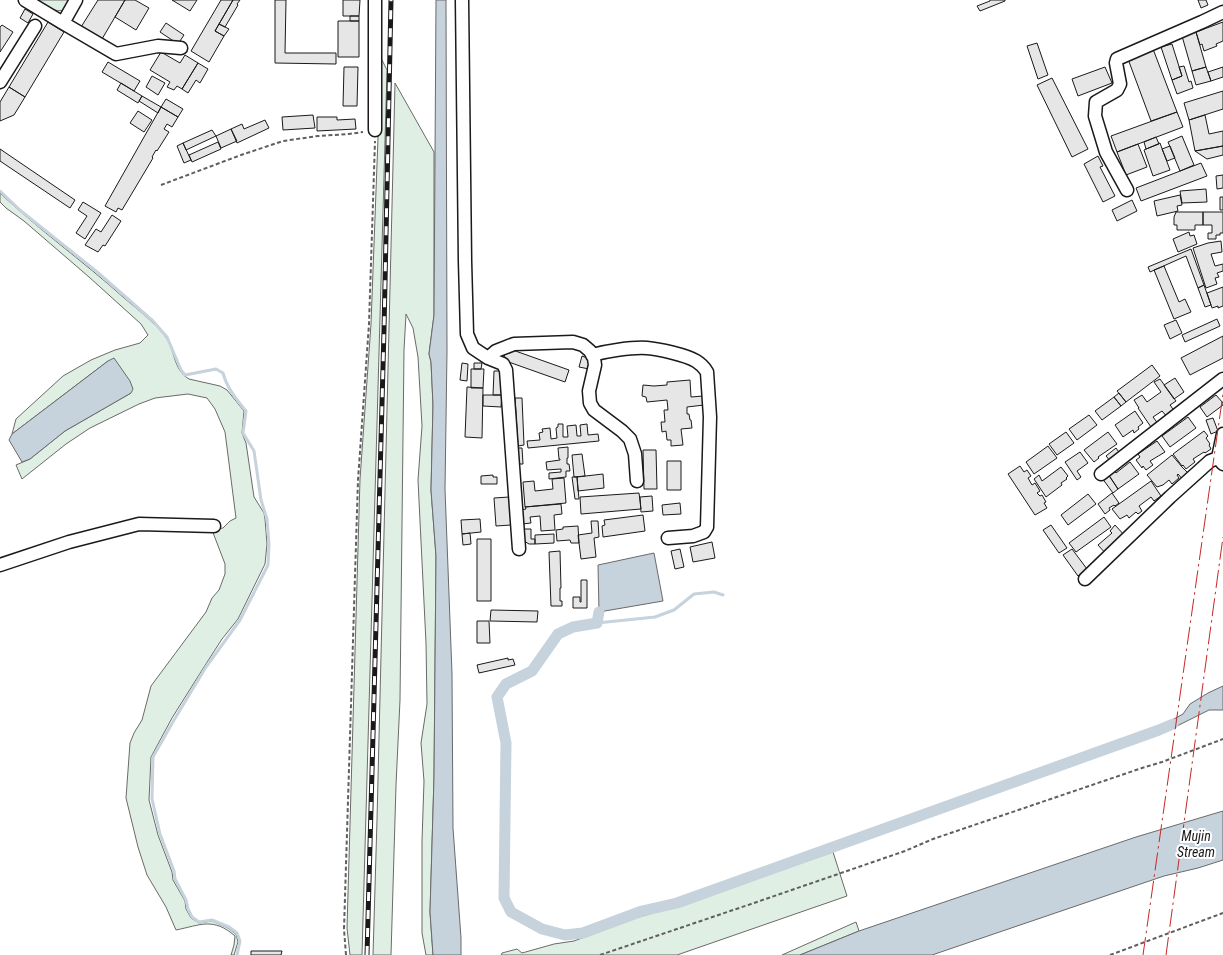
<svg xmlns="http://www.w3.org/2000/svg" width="1223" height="955" viewBox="0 0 1223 955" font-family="'Roboto Condensed',sans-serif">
  <rect width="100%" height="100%" fill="#fff"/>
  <path fill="#e0efe3" stroke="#6a6a6a" d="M37,0H73L66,10C53,13 47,6 37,0Z
    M381,58L387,70L362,955H350L347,928L360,479L371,324Z
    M395,83L434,152V315L429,354L431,362L433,405L431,490L436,556L434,777L430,912L433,955H426L422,933V841L424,781L421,743L427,704L426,643L418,480L422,426L418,357L413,328L406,314L404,350L400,700L396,785L391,955H373L377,820Z
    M0,193C39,230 83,261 123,297C137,309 153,321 165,336C175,349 173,370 189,379L220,386L227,390L244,411L242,433L246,443L254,497L264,513L265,519L267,544L265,564L238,619L222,639L204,667L172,718L151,757L149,800L158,835L172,872L173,880L185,901L186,909L191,918L199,923L212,921L228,928L236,934L238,942L234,955H231L234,945L235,936C213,917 201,925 176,930L166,907L147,875L138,847L126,798L130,743L134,733L142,720L151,686L206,612L212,598L219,590L225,574V564L212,530L223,528L230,521L236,518L225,432L215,409L207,398L188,394L155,398L139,404L90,428L66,444L22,479L16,465L30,459L65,431L131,393L108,361L12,434L16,419L63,376L91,360L115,350L140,343L148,335L141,324L89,277L24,221L6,208L0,202Z
    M833,852L847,896L677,955H501L502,953L517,949L522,953L554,944L574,941L632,919L674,907Z
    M856,922L859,931L800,955H782Z"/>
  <path fill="#c6d2dc" stroke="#6a6a6a" d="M436,0H446L447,351L445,489L452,674L453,828L461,938V955H433L430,912L434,777L436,556L431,490L433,405L431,362L429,354L434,315Z
    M114,358L130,381L133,389L131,393L65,431L30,459L22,462L9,440L12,434L108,361Z
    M654,553L663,601L599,612L598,565Z
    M1223,686V710H1209L1167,731L1159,730L1163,725L1183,714L1190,704L1208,693Z
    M1223,811V860L1198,868L1164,876L932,955H800L859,931L1136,837Z"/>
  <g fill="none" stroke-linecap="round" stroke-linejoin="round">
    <path stroke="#c6d2dc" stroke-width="3" d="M0,191L21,211L96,271L153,321L167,337L181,370L185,375L216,369L223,373C227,388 236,399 246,411L243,433L254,451L261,500L267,519L269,544L268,565L240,620L206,667L174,720L153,757L152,799L160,834L174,871L175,879L186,900L188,909L192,917L199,922L212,920L229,927L237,933L240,941L237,955
      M597,623L655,617L674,610L694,594L714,592L723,595"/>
    <path stroke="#c6d2dc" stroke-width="11" d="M599,612L597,623L573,627L558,634L532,671L506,684L497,697L506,743L504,898L511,912L542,929L565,935L583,933L642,911L677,903L1159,730L1173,724"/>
  </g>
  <path fill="#e6e6e6" stroke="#1a1a1a" d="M98,0H125L102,39L81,27Z
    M125,0H135L149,8L136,30L115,17Z
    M172,0H197L190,11Z
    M221,0H233L215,31L224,36L209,62L191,51Z
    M233,0H240L237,4L238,5L225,27L219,24Z
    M275,0H286L285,53H336V64L275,63Z
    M343,0H360L359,16H343Z
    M990,0H1005V1L980,11L977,6L990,1Z
    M1198,0H1206L1208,5L1201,8Z
    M25,9L33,14L28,23L20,18Z
    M350,16H359V21H350Z
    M338,21H359V57H338Z
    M48,22L64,32L25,97L9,87Z
    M1223,22V41L1216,44L1217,46L1204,51L1202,44L1200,45L1196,32Z
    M166,23L184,35L178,44L160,32Z
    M219,24L229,29L224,36L215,31Z
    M2,25L13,32L0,52V27Z
    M1196,32L1206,67L1192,71L1182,36Z
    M1037,43L1048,75L1038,79L1027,46Z
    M1172,44L1182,76L1172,80L1161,47Z
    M1153,49L1177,112L1151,121L1128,59Z
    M161,52L180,63L185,55L198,63L182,89L177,86L174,90L167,87L170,82L150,70Z
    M108,62L140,81L134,91L102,72Z
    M198,63L208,69L200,83L196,80L188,93L182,89Z
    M1184,66L1189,82L1191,81L1193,88L1177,94L1172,80L1182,76L1179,67Z
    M344,67H358L357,106H343Z
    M1105,67L1112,83L1078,96L1072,79Z
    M1206,67L1211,81L1196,85L1192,71Z
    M1223,67V77L1211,81L1208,72Z
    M152,76L165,83L158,95L146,87Z
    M1052,78L1088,149L1072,157L1037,85Z
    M121,83L142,96L138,103L117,90Z
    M9,87L25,97L14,115L0,121V102Z
    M1223,91V109L1189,120L1184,103Z
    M142,96L161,107L158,113L139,101Z
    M166,99L183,109L178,117L161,107Z
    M161,107L178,117L172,127L167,124L164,129L169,132L157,151L156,150L152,157L153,158L122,210L118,208L116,212L105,206Z
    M138,111L152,120L144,132L130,123Z
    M1177,112L1183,127L1117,152L1111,136Z
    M313,115L315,128L283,130L282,117Z
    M1205,115L1209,134L1223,131V146L1195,151L1189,120Z
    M317,117H337V120L355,119L356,129L317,131Z
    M265,120L269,128L237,143L231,129L242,124L244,129Z
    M231,129L237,141L221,148L216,136Z
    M212,130L216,136L186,150L183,143Z
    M1182,136L1194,165L1180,171L1168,142Z
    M1156,137L1159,144L1146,149L1144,142Z
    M218,142L221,149L192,162L189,155Z
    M183,143L191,160L184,163L177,146Z
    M1160,143L1170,170L1153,176L1144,150Z
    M1138,144L1147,167L1126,175L1117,152Z
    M1170,146L1175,158L1167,161L1162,149Z
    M1223,146V155L1207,159L1195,151Z
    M0,149L75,200L70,208L0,161Z
    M1098,156L1103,166L1100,167L1115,196L1103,202L1084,164Z
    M1201,163L1207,176L1141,201L1136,188Z
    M1223,175V188L1217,189L1216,176Z
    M1206,189L1207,202L1182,203L1180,191Z
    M1180,195L1182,205L1177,206L1178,211L1157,216L1154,201Z
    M1220,197H1223V210H1220Z
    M1132,200L1137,211L1117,221L1112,210Z
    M83,202L101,213L85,239L76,233L87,216L78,210Z
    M1176,212H1203V225H1195V230H1177V225H1174V217Z
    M1203,212H1223V233H1220V235H1216V239H1208V233H1212V225H1203Z
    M112,215L121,221L105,246L103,245L98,252L85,245L96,229L101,232Z
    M1189,232L1190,236L1194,235L1197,244L1178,252L1173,239Z
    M1221,241L1222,252L1211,254L1215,266L1223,264V271L1217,273L1219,277L1215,278L1217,284L1206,288L1193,248L1208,243Z
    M1191,249L1204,285L1198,288L1186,256L1150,272L1148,267Z
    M1164,266L1179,302L1185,299L1191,312L1174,319L1154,270Z
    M1204,285L1211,305L1205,307L1198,288Z
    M1223,287V306L1218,308V306L1212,308L1207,293Z
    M1217,319L1220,326L1185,342L1182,335Z
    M1176,320L1182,333L1170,339L1164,325Z
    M1223,336V358L1190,375L1181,358Z
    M507,348L569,370L565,382L503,360Z
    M582,356L587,358L591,363L589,369L579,367Z
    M462,363L468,364L467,381L460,380Z
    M474,363H482L481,369H474Z
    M1152,365L1160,376L1126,402L1117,391Z
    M471,369H484L483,388H471Z
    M494,371H503L502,395H493Z
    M1175,378L1184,392L1174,399L1164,385Z
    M1160,379L1176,401L1170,405L1176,413L1168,418L1162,411L1153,417L1159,425L1153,430L1138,408H1139L1134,400L1142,395L1147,402L1161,392L1154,382Z
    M690,380L691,397L703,396L704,405L687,407V414H689L690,420H691L692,428L681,429L683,445L671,446V440H667L666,431L662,432L661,422H665L664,410H668L667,400L647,402L646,397L642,396L643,385L654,386L667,385V382Z
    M467,387L483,388L482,438L465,437Z
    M1119,393L1126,402L1121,406L1114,397Z
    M483,395H502L501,407L483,406Z
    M1216,395L1223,403V405L1207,417L1200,407Z
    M1114,397L1121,406L1102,420L1095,411Z
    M515,398H522L524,445L518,446Z
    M1135,411L1143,423L1138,427L1139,429L1134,433L1133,430L1123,437L1115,425Z
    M1089,415L1097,425L1077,440L1069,429Z
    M1188,417L1196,428L1170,447L1162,436Z
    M1213,418L1218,431L1211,434L1206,420Z
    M558,424H563V437H568L567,426L576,425L577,436H581L580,425L587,424L588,435L598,434L599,441L528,448L527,441L540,440L539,433L543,432L542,429L550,428L551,439L557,438L556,428L558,427Z
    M1204,431L1208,436L1206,438L1210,444L1209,445L1211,449L1205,453L1204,452L1193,459L1195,462L1186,469L1183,465L1182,466L1173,454Z
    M1066,432L1074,443L1057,455L1049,444Z
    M1108,432L1117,444L1098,457L1099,458L1094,462L1084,450Z
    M1157,441L1165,452L1150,461L1153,465L1146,470L1143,466L1142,468L1136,460L1140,457L1138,454Z
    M1048,446L1057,458L1034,474L1026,462Z
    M568,447V458H567V464H569L570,471H566V477L549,479V473L561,472V469L547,470L546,462L560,460V459H559L558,448Z
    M516,448H522L523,464H517Z
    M1116,448L1121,455L1111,462L1106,456Z
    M643,450H656L657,489H644Z
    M1080,452L1088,463L1077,471L1081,477L1077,480L1065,462Z
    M582,454L585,476L574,477L572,455Z
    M1172,455L1182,467L1190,475L1184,481L1178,474L1177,475L1179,478L1172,484L1169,480L1163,485L1157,487L1147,475Z
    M667,461H681V490H667Z
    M1130,462L1139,474L1118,489L1108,474L1114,470L1116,473Z
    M1020,466L1024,472L1027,470L1031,476L1028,478L1032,485L1035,483L1040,491L1037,493L1040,496L1042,495L1046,502L1044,503L1047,508L1035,515L1008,474Z
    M1061,467L1068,476L1066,478L1067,479L1061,483L1062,485L1046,497L1034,479L1039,475L1042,481Z
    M603,474L604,488L578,491L577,477Z
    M1108,474L1118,489L1113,493L1102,478Z
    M493,475V477H497V484H481V476Z
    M572,477H577L579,499H575Z
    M564,478L566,503L525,507L523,482L534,481L535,491L553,489L552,479Z
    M1151,481L1161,496L1154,501L1151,497L1139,506L1142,511L1138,514L1136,512L1129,518L1127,515L1120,519L1112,509Z
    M639,493L641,509L581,514L580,497Z
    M1112,493L1119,503L1115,506L1114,505L1109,508L1110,510L1105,514L1098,504Z
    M1088,494L1096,504L1068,525L1061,515Z
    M652,496L653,511L641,512L640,497Z
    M509,497L511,525L496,526L494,498Z
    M680,503L681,514L663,515L662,505Z
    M561,504L562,514L554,515L555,530L541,531L540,516L530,517L531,523L522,524L520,510L526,509L525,507Z
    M643,515L645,531L603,537L602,526L605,525L604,520Z
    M1104,517L1111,527L1076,552L1069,543Z
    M480,519L481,532L462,534L461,520Z
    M591,521H598L599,537L594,538L596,557L581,559L578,535L592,533Z
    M1051,525L1067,548L1059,553L1043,530Z
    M1115,525L1126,537L1107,555L1098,545L1112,533L1110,531Z
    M578,526L579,543H571L570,540L557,541L556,530L563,529V527Z
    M524,529H531V539H535V544H529L524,541Z
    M470,533L471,544L463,545L462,534Z
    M554,534V543L535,544V535Z
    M477,539H491V601H477Z
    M712,542L715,558L693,562L690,547Z
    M680,549L684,567L675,569L671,551Z
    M1072,549L1087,569L1078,576L1063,555Z
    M560,551L561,588H560V601H562V606H551L549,552Z
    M581,580H587V608H573V597H580V602H581Z
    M491,610L538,611L537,622L490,621Z
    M477,621H489L490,643H477Z
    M508,658V660L513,659L515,665L479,673L477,665Z
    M251,951H282L281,955H251Z"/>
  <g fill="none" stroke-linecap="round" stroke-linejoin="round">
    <g stroke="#1a1a1a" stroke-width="15">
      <path id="minor" d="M25,0L63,23L76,0
        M462,0L465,261L467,334L473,348L488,358L503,364L506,370L519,549
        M63,23L116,54L158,46L181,48
        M0,82L35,26
        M375,130V0
        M1127,190L1106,152L1095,116L1096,102L1117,90L1120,84L1116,63L1117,59L1202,22L1223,12
        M592,355C607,351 631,347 647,348C659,349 686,355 696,361C701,364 704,367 707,372L710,417L707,527L704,532L693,536L668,538
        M488,358L496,351L514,344L573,342L583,345L590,351L594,358L595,365L589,391L590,403L594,410L622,431L630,439L635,454L637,481
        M1218,458L1223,434
        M1101,474L1223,379
        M0,565L69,542L139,524L214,526
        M1085,579L1170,497L1210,461L1218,458L1223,464"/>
    </g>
    <path stroke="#5f5f5f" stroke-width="2" stroke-dasharray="4 2.5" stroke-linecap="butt" d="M161,185L241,155L283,141L318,136L349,134L363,132
      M346,955L344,929L358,480L369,324L375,141
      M600,955L751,904L905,851L933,839L1142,768L1162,762L1223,739
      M1110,955L1223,913"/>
    <use href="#minor" stroke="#fff" stroke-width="12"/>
    <g stroke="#1a1a1a" stroke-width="5">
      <path id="rail" d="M367,955L384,330L391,0"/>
    </g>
    <use href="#rail" stroke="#fff" stroke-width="3" stroke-dasharray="9" stroke-linecap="butt"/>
    <path stroke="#c62828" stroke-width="1" stroke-dasharray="18 4 2.5 4" stroke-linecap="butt" d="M1143,955L1223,394
      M1166,955L1223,537"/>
  </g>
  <g text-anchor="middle" stroke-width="4" stroke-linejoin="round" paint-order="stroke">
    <g font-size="14" font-style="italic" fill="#1a1a1a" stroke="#fff">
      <text x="1196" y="841">Mujin<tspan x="1196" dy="16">Stream</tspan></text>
    </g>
  </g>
</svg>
